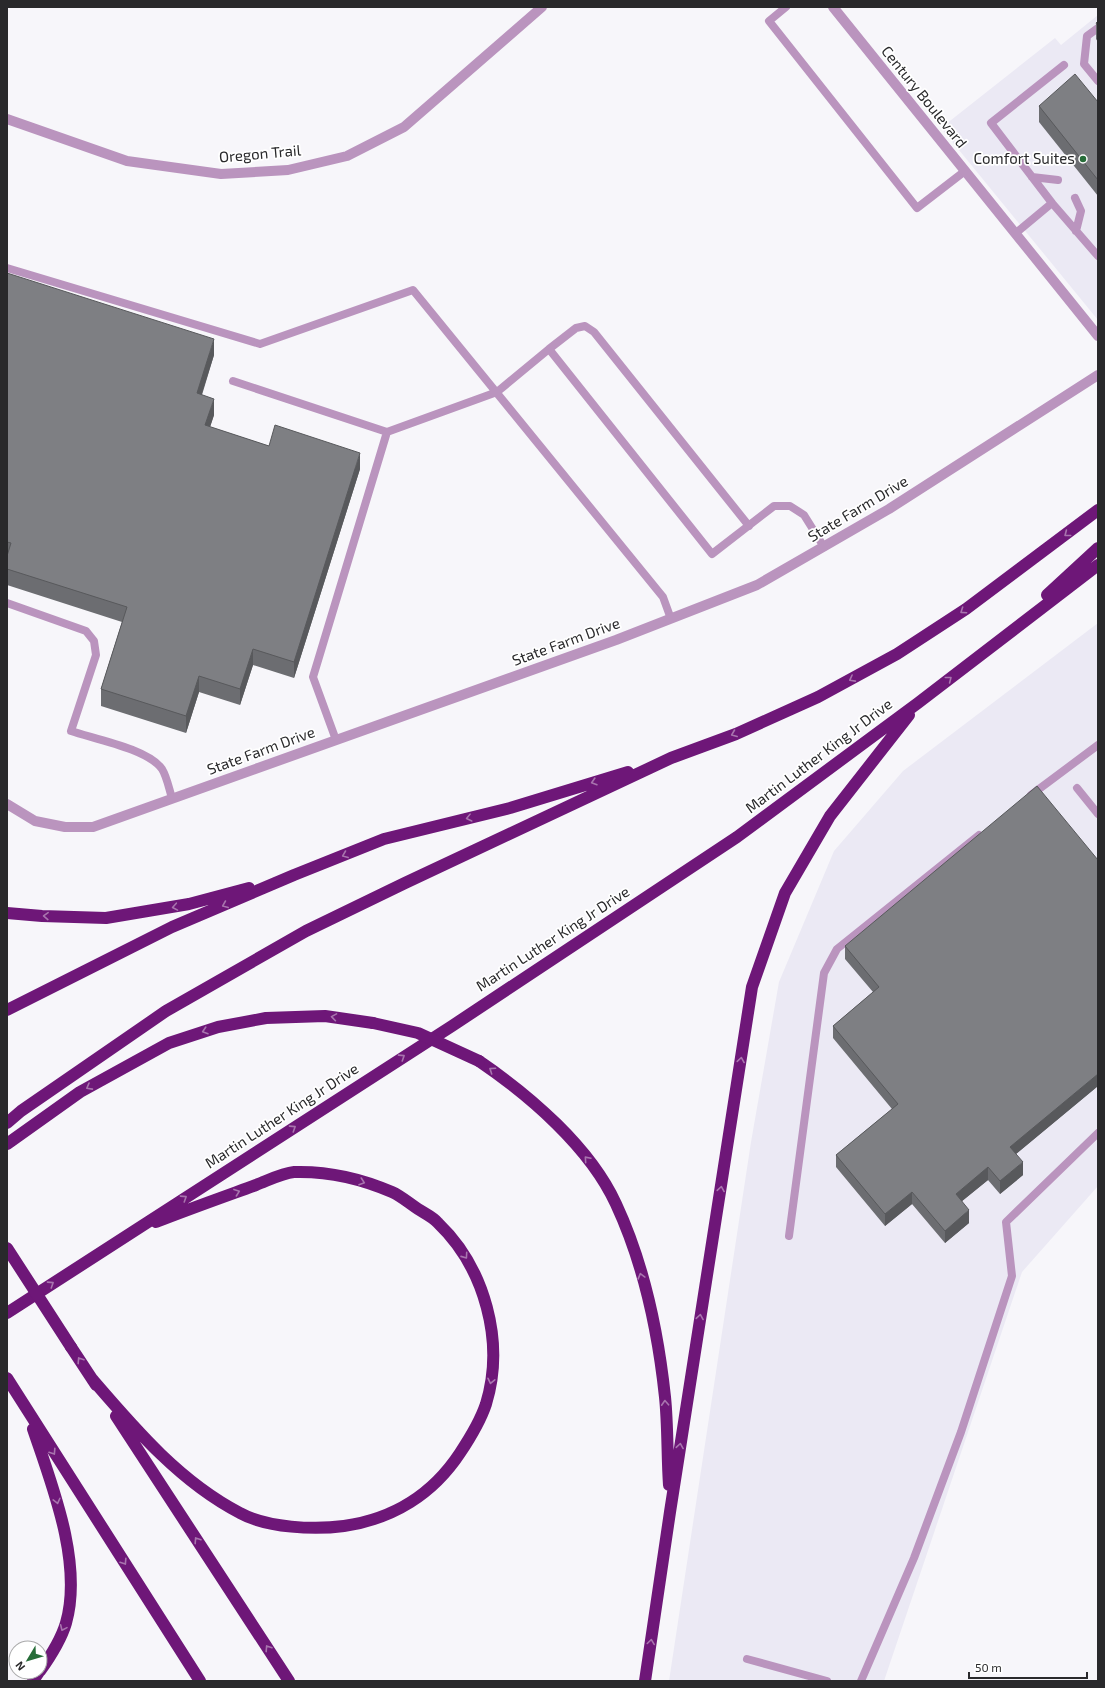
<svg xmlns="http://www.w3.org/2000/svg" width="1105" height="1688" viewBox="0 0 1105 1688" font-family="'Exo 2',sans-serif">
  <rect width="100%" height="100%" fill="#f7f6fa"/>
  <path fill="#ebe9f4" d="M1098,15V320L941,128L1055,38L1061,45Z
    M1098,623V1186L1022,1272L884,1681H669L751,1142L779,982L834,851L903,771Z"/>
  <g fill="none" stroke-linecap="round" stroke-linejoin="round">
    <path stroke="#ba94be" stroke-width="8" d="M786,7L769,21L917,208L965,171
      M1098,28L1087,36L1084,64L1098,81
      M1032,177L1058,180
      M1075,198L1081,211L1076,231
      M1052,203L1098,256
      M1016,233L1052,203L991,123L1064,65
      M7,268L260,344L413,290L663,597L671,619
      M549,349L576,328L585,326L594,332L749,526
      M233,381L387,432L497,392L549,349L712,554L774,506H790L804,515L824,547
      M7,603L86,631L94,641L96,655L71,731C95,739 148,749 162,769C167,777 169,789 172,798
      M336,740L313,677L387,432
      M1077,788L1098,814
      M1031,795L1098,745
      M789,1236L824,973L837,949L979,835
      M747,1659L827,1681
      M861,1681L914,1558L961,1432L1012,1276L1006,1222L1098,1133"/>
    <path stroke="#ba94be" stroke-width="10" d="M833,7L1098,336
      M7,119L127,161L221,174L288,170L347,156L404,127L542,7
      M7,804L35,821L65,827H93L616,640L757,585L889,509L1098,375"/>
    <path stroke="#6e1778" stroke-width="12" d="M1047,595L1098,548
      M7,913L42,916L106,918L189,904L249,888
      M7,1010L172,927L294,875L384,839L510,808L628,772
      M479,1061C529,1095 590,1147 616,1204C644,1264 658,1331 665,1397C668,1426 667,1456 669,1485
      M7,1123L21,1111L166,1011L306,931L405,883L671,758L736,734L818,697L897,654L966,609L1098,510
      M7,1144L80,1092L169,1043L218,1027L266,1018L325,1016L373,1023
      M7,1313L452,1026L737,837L918,703L1098,565
      M71,1347L96,1385
      M7,1378L200,1681
      M92,1379C135,1429 180,1482 240,1513C267,1528 315,1530 344,1526C393,1519 433,1494 460,1453C470,1438 480,1422 486,1404C505,1342 485,1268 438,1223C433,1217 424,1213 418,1209C409,1203 401,1196 392,1192C362,1179 327,1171 294,1172C282,1173 267,1181 256,1185C223,1197 189,1209 156,1222
      M116,1416L289,1681
      M33,1429C52,1485 83,1563 66,1623C61,1640 50,1657 40,1671
      M33,1681L39,1672
      M645,1681L670,1512L752,987L785,893L830,816L909,715"/>
    <path stroke="#6e1778" stroke-width="12" d="M373,1023L418,1033L479,1061
      M7,1248L71,1347"/>
  </g>
  <path fill="#6c6d71" d="M1098,21V42L1096,39V23Z
    M1098,102V196L1039,122V106Z
    M7,273L214,355L202,395L214,415L210,427L269,446L360,469L294,678L253,665L240,705L199,692L186,733L101,706V689L122,622L7,585Z
    M1098,860V1086L1016,1154L1023,1175L1000,1194L988,1180L962,1201L969,1223L945,1243L912,1204L885,1226L836,1167V1155L892,1109L833,1038V1026L873,992L845,959V946Z"/>
  <path fill="#58595c" d="M214,339V355L197,409V393Z
    M214,399V415L205,442V425Z
    M360,453V469L294,678V662Z
    M253,649V665L240,705V689Z
    M199,676V692L186,733V716Z
    M1098,1074V1086L1010,1159V1147Z
    M1023,1162V1175L1000,1194V1181Z
    M988,1167V1180L956,1206V1194Z
    M912,1192V1204L885,1226V1214Z
    M969,1210V1223L945,1243V1231Z"/>
  <path fill="#7e7f83" stroke="#58595c" d="M1098,21V26L1096,23Z
    M1075,74L1098,102V180L1039,106Z
    M7,273L214,339L197,393L214,399L205,425L269,446L275,425L360,453L294,662L253,649L240,689L199,676L186,716L101,689L127,607L7,569V556L11,543L7,542Z
    M1037,786L1098,860V1074L1010,1147L1023,1162L1000,1181L988,1167L956,1194L969,1210L945,1231L912,1192L885,1214L836,1155L898,1104L833,1026L879,987L845,946Z"/>
  <defs><path id="oneway-chevron" d="M-2-3.5L2.5 0L-2 3.5" fill="none" stroke-width="1.6" stroke-linecap="round" stroke-linejoin="round"/></defs>
  <g stroke="#a874ae">
    <use href="#oneway-chevron" transform="translate(1067 534) rotate(142)"/>
    <use href="#oneway-chevron" transform="translate(963 611) rotate(146)"/>
    <use href="#oneway-chevron" transform="translate(852 679) rotate(152)"/>
    <use href="#oneway-chevron" transform="translate(949 679) rotate(-38)"/>
    <use href="#oneway-chevron" transform="translate(734 734) rotate(158)"/>
    <use href="#oneway-chevron" transform="translate(594 782) rotate(163)"/>
    <use href="#oneway-chevron" transform="translate(469 818) rotate(166)"/>
    <use href="#oneway-chevron" transform="translate(345 855) rotate(158)"/>
    <use href="#oneway-chevron" transform="translate(225 905) rotate(157)"/>
    <use href="#oneway-chevron" transform="translate(175 907) rotate(170)"/>
    <use href="#oneway-chevron" transform="translate(46 916) rotate(-178)"/>
    <use href="#oneway-chevron" transform="translate(334 1017) rotate(-171)"/>
    <use href="#oneway-chevron" transform="translate(205 1031) rotate(162)"/>
    <use href="#oneway-chevron" transform="translate(402 1057) rotate(-33)"/>
    <use href="#oneway-chevron" transform="translate(741 1060) rotate(-81)"/>
    <use href="#oneway-chevron" transform="translate(492 1070) rotate(-146)"/>
    <use href="#oneway-chevron" transform="translate(89 1087) rotate(151)"/>
    <use href="#oneway-chevron" transform="translate(293 1128) rotate(-33)"/>
    <use href="#oneway-chevron" transform="translate(587 1159) rotate(-131)"/>
    <use href="#oneway-chevron" transform="translate(362 1182) rotate(19)"/>
    <use href="#oneway-chevron" transform="translate(721 1189) rotate(-81)"/>
    <use href="#oneway-chevron" transform="translate(237 1192) rotate(-20)"/>
    <use href="#oneway-chevron" transform="translate(184 1198) rotate(-33)"/>
    <use href="#oneway-chevron" transform="translate(465 1256) rotate(55)"/>
    <use href="#oneway-chevron" transform="translate(641 1276) rotate(-105)"/>
    <use href="#oneway-chevron" transform="translate(51 1284) rotate(-33)"/>
    <use href="#oneway-chevron" transform="translate(700 1317) rotate(-81)"/>
    <use href="#oneway-chevron" transform="translate(80 1360) rotate(-123)"/>
    <use href="#oneway-chevron" transform="translate(491 1381) rotate(102)"/>
    <use href="#oneway-chevron" transform="translate(665 1403) rotate(-93)"/>
    <use href="#oneway-chevron" transform="translate(680 1446) rotate(-81)"/>
    <use href="#oneway-chevron" transform="translate(53 1452) rotate(57)"/>
    <use href="#oneway-chevron" transform="translate(57 1501) rotate(76)"/>
    <use href="#oneway-chevron" transform="translate(197 1540) rotate(-123)"/>
    <use href="#oneway-chevron" transform="translate(124 1562) rotate(57)"/>
    <use href="#oneway-chevron" transform="translate(63 1628) rotate(114)"/>
    <use href="#oneway-chevron" transform="translate(651 1642) rotate(-82)"/>
    <use href="#oneway-chevron" transform="translate(268 1648) rotate(-123)"/>
  </g>
  <circle fill="#276d39" stroke="#fff" stroke-width="1.5" cx="1083" cy="159" r="4"/>
  <g text-anchor="middle" stroke-width="3.5" stroke-linejoin="round" paint-order="stroke">
    <g font-size="15" fill="#29292b" stroke="#fff">
      <text transform="translate(924 97) rotate(51)" y="5">Century Boulevard</text>
      <text transform="translate(260 154) rotate(-5)" y="5">Oregon Trail</text>
      <text transform="translate(858 509) rotate(-31)" y="5">State Farm Drive</text>
      <text transform="translate(566 642) rotate(-20)" y="5">State Farm Drive</text>
      <text transform="translate(261 751) rotate(-20)" y="5">State Farm Drive</text>
      <text transform="translate(819 756) rotate(-37)" y="5">Martin Luther King Jr Drive</text>
      <text transform="translate(553 939) rotate(-33)" y="5">Martin Luther King Jr Drive</text>
      <text transform="translate(282 1116) rotate(-33)" y="5">Martin Luther King Jr Drive</text>
    </g>
    <g font-size="15" fill="#29292b" stroke="#fff" text-anchor="end">
      <text x="1075" y="164">Comfort Suites</text>
    </g>
  </g>
  <rect width="1105" height="1688" fill="none" stroke="#29292b" stroke-width="16"/>
  <g transform="translate(28 1660) rotate(232)"><circle r="19" fill="#ffffff" stroke="#a9a9aa"/>
  <path d="M0-3L7 15L0 10L-7 15Z" fill="#276d39"/>
  <text y="-6" font-size="11" font-weight="bold" text-anchor="middle" fill="#29292b">N</text>
  </g>
  <path d="M969 1672v6h118v-6" fill="none" stroke="#29292b" stroke-width="2"/>
  <text x="975" y="1672" font-size="12" fill="#29292b" stroke="#ffffff" stroke-width="3" paint-order="stroke">50 m</text>
</svg>
